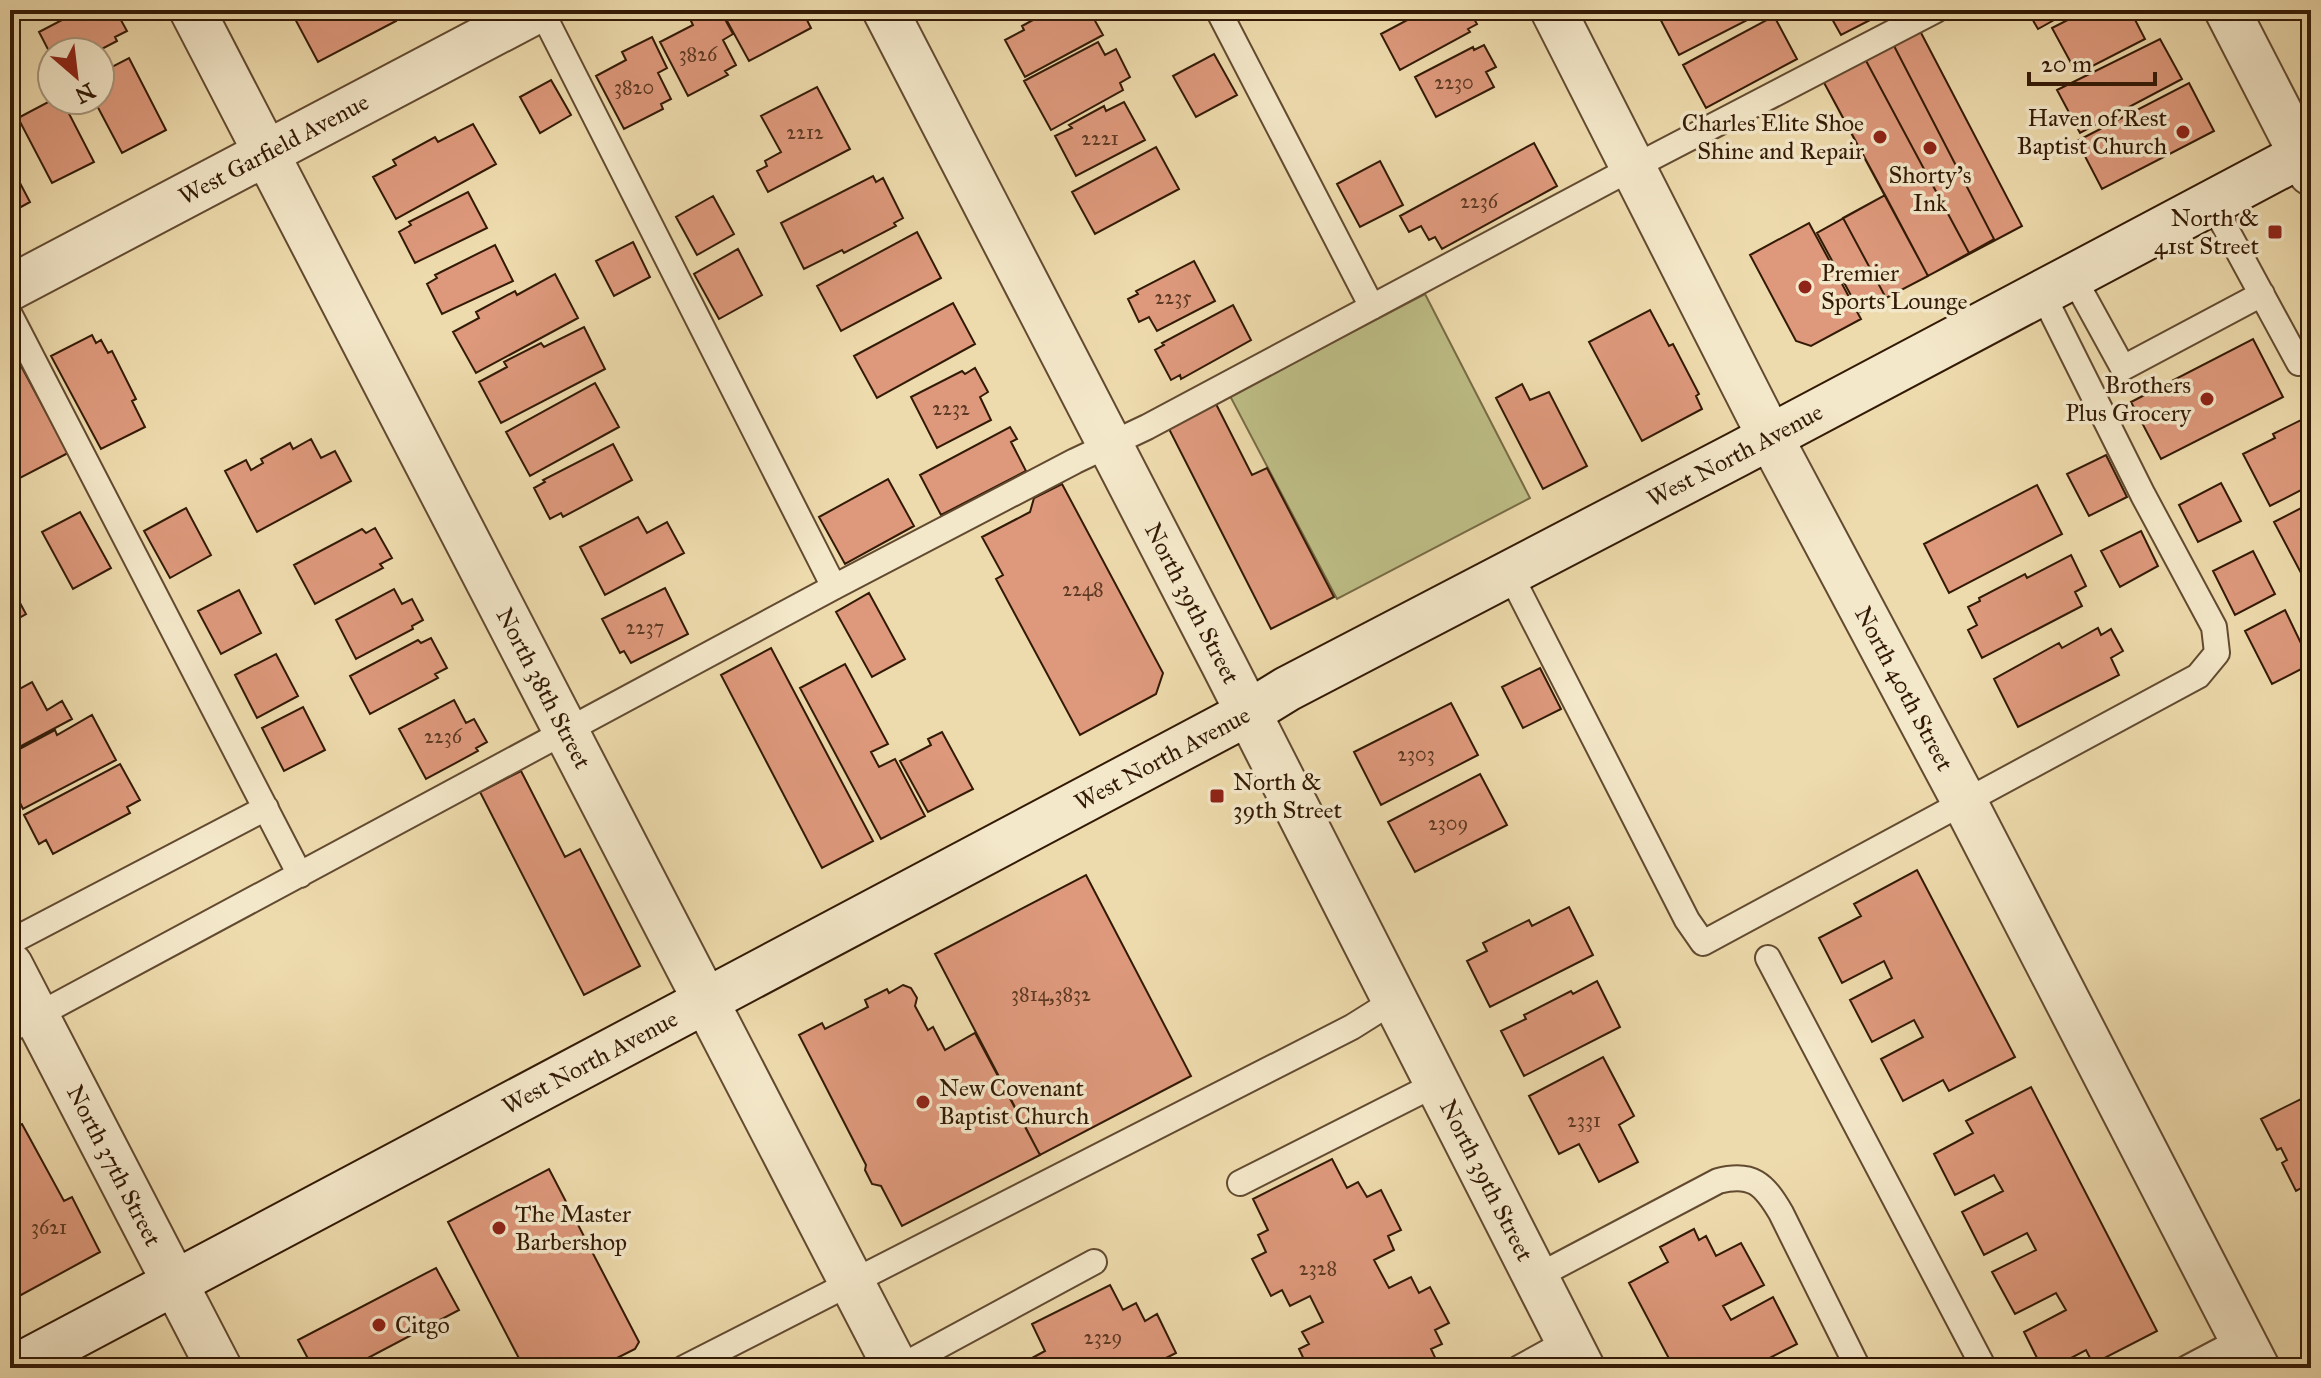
<svg xmlns="http://www.w3.org/2000/svg" width="2321" height="1378" viewBox="0 0 2321 1378" font-family="'IM FELL Great Primer',serif">
  <rect width="100%" height="100%" fill="#eedbad"/>
  <filter id="stains"><feTurbulence type="fractalNoise" baseFrequency=".0025" numOctaves="4"/><feColorMatrix values="0 0 0 0 .2 0 0 0 0 .09 0 0 0 0 .02 0 0 0 .5 -.17"/></filter>
  <radialGradient id="worn" r=".72"><stop offset=".6" stop-color="#630" stop-opacity="0"/><stop offset="1" stop-color="#630" stop-opacity=".3"/></radialGradient>
  <path fill="#bebe86" stroke="#786c46" stroke-width="2" d="M1425,294L1530,498L1337,599L1230,396Z"/>
  <path fill="#de997c" stroke="#331a06" stroke-width="2" d="M81,10H101L105,17L116,11L127,31L115,37L117,41L96,52H52V57L39,32Z
    M308,10H390L396,21L318,62L294,17Z
    M703,10H720L733,34L723,40L736,65L725,71L728,75L688,96L660,42L693,25L689,17Z
    M721,10H802L811,28L749,61Z
    M1051,10H1089L1103,35L1025,77L1005,40L1024,30L1022,26Z
    M1426,10H1469L1477,24L1468,29L1470,32L1400,70L1381,34Z
    M1761,10L1763,12L1679,55L1656,11Z
    M1827,10H1875L1878,16L1841,35Z
    M2027,10H2072L2038,29Z
    M2087,10H2130L2145,39L2077,74L2052,28Z
    M1774,16L1797,59L1706,108L1683,65Z
    M1919,29L2022,226L1860,312L1817,233L1885,195L1822,79Z
    M652,37L667,68L658,73L671,99L661,104L663,109L624,129L596,76L626,60L622,52Z
    M2160,39L2182,79L2080,133L2057,90Z
    M1098,42L1105,55L1116,49L1130,77L1120,83L1123,90L1051,130L1024,81Z
    M1892,42L1994,239L1969,253L1864,57Z
    M1484,45L1496,67L1486,72L1494,87L1436,117L1415,77L1473,47L1474,50Z
    M1214,54L1237,95L1196,117L1173,76Z
    M1864,57L1969,253L1928,276L1822,79Z
    M129,58L166,130L122,153L94,100H100V73Z
    M551,80L571,115L540,133L520,97Z
    M2189,83L2214,131L2102,189L2077,141Z
    M817,87L850,149L768,192L757,171L767,166L765,161L781,152L761,116Z
    M52,100H62L94,162L52,183L18,118Z
    M1124,102L1145,140L1076,176L1055,136L1072,128L1069,125L1104,106L1106,111Z
    M473,124L496,164L396,219L373,177L396,165L393,160L435,137L438,142Z
    M1534,143L1557,186L1442,249L1435,237L1429,240L1421,226L1409,232L1400,216Z
    M1156,147L1179,189L1095,234L1072,192Z
    M1380,161L1403,205L1360,227L1337,184Z
    M10,164L30,202L10,213Z
    M873,176L876,182L883,178L903,218L894,223L896,226L844,253L842,250L804,269L781,223Z
    M468,192L487,228L415,263L399,232L411,225L409,222Z
    M1885,195L1928,276L1886,298L1843,218Z
    M713,196L734,234L697,255L676,217Z
    M1809,223L1861,319L1811,346L1796,341L1750,255Z
    M917,232L941,278L841,331L817,286Z
    M633,242L650,277L614,296L596,261Z
    M495,245L513,281L442,314L427,284L437,278L435,275Z
    M738,249L762,295L719,319L694,274Z
    M1194,261L1215,301L1157,331L1149,317L1139,322L1128,299L1138,294L1136,291Z
    M555,274L578,318L476,373L453,332L479,318L476,312L515,291L517,295Z
    M953,303L975,344L877,398L854,356Z
    M1233,305L1251,340L1181,379L1180,375L1171,380L1155,350L1164,345L1162,343Z
    M1650,310L1669,346L1673,344L1699,394L1696,396L1702,409L1642,441L1589,342Z
    M584,327L605,369L501,423L479,382L507,367L504,362L541,343L544,347Z
    M92,335L96,343L101,340L108,353L112,351L136,399L132,401L145,427L101,449L51,356Z
    M2253,339L2283,397L2161,459L2131,402Z
    M20,364L68,453L20,478L10,458V369Z
    M975,368L988,392L980,397L991,420L937,448L911,397L962,371L965,374Z
    M595,383L619,427L530,476L506,432Z
    M1522,384L1530,400L1549,392L1587,466L1543,489L1496,398Z
    M1216,404L1252,475L1267,468L1334,597L1271,629L1169,429Z
    M2311,415V485L2270,506L2243,454L2275,438L2273,434Z
    M1010,427L1017,439L1011,442L1026,471L941,515L920,475Z
    M311,439L321,458L335,451L351,481L257,532L225,471L246,460L251,470L263,463L261,459L290,443L293,449Z
    M613,444L632,480L563,517L561,513L550,519L534,488L545,482L543,480Z
    M2106,455L2127,497L2089,516L2067,474Z
    M888,479L914,526L845,564L819,517Z
    M2221,483L2241,521L2198,542L2179,505Z
    M1062,484L1163,673L1156,694L1080,735L996,579L1003,575L982,537L1030,512L1034,498Z
    M2037,485L2062,534L1949,593L1924,544Z
    M2311,503V568L2301,573L2274,522Z
    M186,508L211,555L170,578L144,531Z
    M80,512L111,568L73,589L42,532Z
    M638,517L647,533L667,522L684,553L605,595L580,547Z
    M375,528L392,558L380,564L383,568L315,604L294,565L362,529L366,533Z
    M2141,531L2158,566L2120,587L2101,551Z
    M2253,551L2275,594L2235,615L2213,571Z
    M2071,555L2086,586L2075,592L2082,606L1982,658L1968,630L1977,625L1968,607L1980,601L1979,598L2025,574L2027,578Z
    M12,588L26,614L10,623V589Z
    M665,588L688,634L631,663L624,651L620,653L602,619Z
    M394,589L402,604L412,599L423,620L412,626L413,629L356,659L336,620Z
    M239,590L261,633L221,654L198,611Z
    M869,593L905,659L872,677L836,612Z
    M2285,610L2311,664L2272,684L2245,631Z
    M2098,628L2101,635L2111,629L2123,651L2111,658L2119,675L2018,727L1994,679L2059,643L2062,648Z
    M431,638L447,668L435,674L438,678L370,714L350,676L418,640L421,643Z
    M771,648L873,841L822,868L721,675Z
    M276,654L298,696L257,718L235,675Z
    M845,664L888,744L871,752L879,767L895,759L925,816L881,839L800,688Z
    M1540,668L1561,709L1523,728L1502,687Z
    M32,682L47,710L62,701L72,719L10,752V694Z
    M454,700L466,723L474,719L487,742L476,748L478,751L426,779L399,729Z
    M1451,703L1478,755L1381,805L1354,752Z
    M303,707L325,750L284,771L262,728Z
    M92,715L116,760L23,809L19,801L10,806V760L13,758L10,754L55,730L57,735Z
    M942,732L973,789L928,812L900,761L931,745L928,739Z
    M120,764L140,800L127,807L130,813L53,854L46,840L39,844L24,815Z
    M521,771L565,857L580,849L640,966L584,995L480,792Z
    M1480,774L1507,825L1415,872L1388,822Z
    M1917,870L2015,1057L1949,1091L1943,1080L1903,1101L1881,1059L1923,1037L1914,1020L1872,1042L1850,1000L1892,978L1884,961L1842,983L1819,938L1861,916L1854,904Z
    M1086,875L1191,1076L1040,1155L935,954Z
    M1569,907L1593,955L1490,1007L1467,961L1487,951L1483,943L1529,920L1532,926Z
    M1597,981L1620,1027L1524,1076L1501,1031L1526,1019L1524,1015L1571,991L1573,994Z
    M903,985L911,988L917,998L915,1006L928,1030L933,1027L945,1050L975,1033L1040,1155L902,1226L881,1186L872,1184L865,1170L866,1165L799,1035L822,1023L825,1029L868,1007L865,1000L887,989L889,993Z
    M1603,1057L1634,1116L1619,1125L1638,1162L1599,1182L1579,1144L1559,1154L1529,1096Z
    M2031,1087L2157,1331L2093,1364L2086,1350L2052,1368H2042L2024,1332L2066,1310L2056,1293L2015,1314L1992,1272L2036,1250L2027,1233L1984,1255L1962,1212L2003,1191L1994,1175L1955,1195L1934,1154L1973,1133L1966,1121Z
    M2311,1094V1183L2296,1191L2282,1163L2287,1160L2281,1148L2277,1150L2261,1119Z
    M22,1124L64,1201L72,1197L100,1252L10,1301V1130Z
    M1332,1159L1347,1188L1358,1182L1367,1197L1381,1190L1401,1230L1388,1236L1394,1250L1374,1260L1389,1288L1411,1277L1419,1293L1430,1287L1449,1323L1435,1330L1442,1344L1431,1349L1440,1368H1308L1299,1349L1309,1344L1302,1332L1323,1322L1310,1296L1290,1306L1282,1290L1271,1296L1252,1259L1266,1252L1258,1235L1268,1230L1253,1199Z
    M549,1169L639,1342L635,1349L615,1359L619,1366L615,1368H524L448,1222Z
    M1694,1229L1699,1240L1706,1236L1716,1256L1741,1243L1764,1285L1723,1306L1731,1320L1773,1297L1797,1344L1754,1366L1755,1368H1674L1629,1283L1668,1262L1660,1247Z
    M436,1268L459,1310L349,1368H313L298,1340Z
    M1110,1285L1123,1310L1136,1303L1145,1321L1157,1314L1176,1353L1166,1358L1171,1368H1038L1032,1358L1045,1351L1032,1324Z"/>
  <g fill="none" stroke-linecap="round" stroke-linejoin="round">
    <g stroke="#624a30" stroke-width="28">
      <path id="lane" d="M541,10L834,587
        M1218,10L1372,307
        M2212,203L2299,363
        M2073,277L2123,368L2262,294
        M10,315L300,875
        M1510,574L1687,920L1703,943L2198,676L2217,653L2214,627L2143,495L2042,293
        M10,942L266,808
        M1768,958L1984,1368
        M10,1030L834,587L1075,461L1147,427L1634,167L1936,10
        M1240,1183L1436,1084
        M1536,1277L1718,1181C1752,1172 1764,1184 1781,1213L1858,1368
        M684,1368L1352,1027L1395,1000
        M898,1368L1094,1262
        M1519,1368L1568,1341
        M2187,1368L2242,1339"/>
    </g>
    <g stroke="#624a30" stroke-width="48">
      <g id="street">
        <path id="s1" d="M192,10L896,1368"/>
        <path id="s2" d="M885,10L1224,665L1582,1368"/>
        <path id="s3" d="M1553,10L1770,437L1964,801L2257,1368"/>
        <path d="M2227,10L2311,173"/>
        <path id="s4" d="M10,288L538,10"/>
        <path id="s5" d="M10,965L219,1368"/>
      </g>
    </g>
    <g stroke="#331a06" stroke-width="48">
      <g id="secondary">
        <path id="s6" d="M14,1368L1248,713L1287,689L1738,454L2311,150"/>
      </g>
    </g>
    <use href="#lane" stroke="#f4e8ca" stroke-width="24"/>
    <use href="#street" stroke="#f4e8ca" stroke-width="44"/>
    <use href="#secondary" stroke="#f4e8ca" stroke-width="44"/>
  </g>
  <g fill="#8f2418" stroke="#f4e8ca" stroke-width="3">
    <circle cx="2183" cy="132" r="8"/>
    <circle cx="1880" cy="137" r="8"/>
    <circle cx="1930" cy="148" r="8"/>
    <rect x="2267" y="224" width="16" height="16" rx="4"/>
    <circle cx="1805" cy="287" r="8"/>
    <circle cx="2207" cy="399" r="8"/>
    <rect x="1209" y="788" width="16" height="16" rx="4"/>
    <circle cx="923" cy="1102" r="8"/>
    <circle cx="499" cy="1228" r="8"/>
    <circle cx="379" cy="1325" r="8"/>
  </g>
  <g text-anchor="middle" stroke-width="7" stroke-linejoin="round" paint-order="stroke">
    <g font-size="20" fill="#5e3a24">
      <text x="698" y="61">3826</text>
      <text x="1454" y="89">2230</text>
      <text x="634" y="94">3820</text>
      <text x="805" y="139">2212</text>
      <text x="1100" y="145">2221</text>
      <text x="1479" y="208">2236</text>
      <text x="1173" y="304">2235</text>
      <text x="951" y="415">2232</text>
      <text x="1083" y="596">2248</text>
      <text x="645" y="634">2237</text>
      <text x="443" y="743">2236</text>
      <text x="1416" y="761">2303</text>
      <text x="1448" y="830">2309</text>
      <text x="1051" y="1001">3814,3832</text>
      <text x="1584" y="1127">2331</text>
      <text x="49" y="1234">3621</text>
      <text x="1318" y="1275">2328</text>
      <text x="1103" y="1344">2329</text>
    </g>
    <g font-size="24" fill="#331a06" stroke="#f4e8ca" text-anchor="start">
      <text x="2167" y="126" text-anchor="end">Haven of Rest<tspan x="2167" dy="28">Baptist Church</tspan></text>
      <text x="1864" y="131" text-anchor="end">Charles Elite Shoe<tspan x="1864" dy="28">Shine and Repair</tspan></text>
      <text x="1930" y="183" text-anchor="middle">Shorty's<tspan x="1930" dy="28">Ink</tspan></text>
      <text x="2259" y="226" text-anchor="end">North &amp;<tspan x="2259" dy="28">41st Street</tspan></text>
      <text x="1821" y="281">Premier<tspan x="1821" dy="28">Sports Lounge</tspan></text>
      <text x="2191" y="393" text-anchor="end">Brothers<tspan x="2191" dy="28">Plus Grocery</tspan></text>
      <text x="1233" y="790">North &amp;<tspan x="1233" dy="28">39th Street</tspan></text>
      <text x="939" y="1096">New Covenant<tspan x="939" dy="28">Baptist Church</tspan></text>
      <text x="515" y="1222">The Master<tspan x="515" dy="28">Barbershop</tspan></text>
      <text x="395" y="1333">Citgo</text>
    </g>
    <g font-size="24" fill="#331a06" stroke="#f4e8ca">
      <text dy="8" stroke="none"><textPath href="#s4" startOffset="298">West Garfield Avenue</textPath></text>
      <text dy="8" stroke="none"><textPath href="#s6" startOffset="1948">West North Avenue</textPath></text>
      <text dy="8" stroke="none"><textPath href="#s2" startOffset="668">North 39th Street</textPath></text>
      <text dy="8" stroke="none"><textPath href="#s1" startOffset="764">North 38th Street</textPath></text>
      <text dy="8" stroke="none"><textPath href="#s3" startOffset="764">North 40th Street</textPath></text>
      <text dy="8" stroke="none"><textPath href="#s6" startOffset="1300">West North Avenue</textPath></text>
      <text dy="8" stroke="none"><textPath href="#s6" startOffset="652">West North Avenue</textPath></text>
      <text dy="8" stroke="none"><textPath href="#s5" startOffset="226">North 37th Street</textPath></text>
      <text dy="8" stroke="none"><textPath href="#s2" startOffset="1316">North 39th Street</textPath></text>
    </g>
  </g>
  <rect width="2321" height="1378" fill="none" stroke="#eedbad" stroke-width="40"/>
  <rect x="12" y="12" width="2297" height="1354" fill="none" stroke="#331a06" stroke-width="4"/>
  <rect x="20" y="20" width="2281" height="1338" fill="none" stroke="#331a06" stroke-width="2"/>
  <g transform="translate(76 76) rotate(152)"><circle r="38" fill="#f4e8ca" stroke="#a7967c" stroke-width="2"/>
  <path d="M0-6L14 30L0 20L-14 30Z" fill="#8f2418"/>
  <text y="-12" font-size="22" font-weight="bold" text-anchor="middle" fill="#331a06">N</text>
  </g>
  <path d="M2029 72v12h126v-12" fill="none" stroke="#331a06" stroke-width="4"/>
  <text x="2041" y="72" font-size="24" fill="#331a06" stroke="#f4e8ca" stroke-width="6" paint-order="stroke">20 m</text>
  <rect width="100%" height="100%" filter="url(#stains)"/>
  <rect width="100%" height="100%" fill="url(#worn)"/>
</svg>
